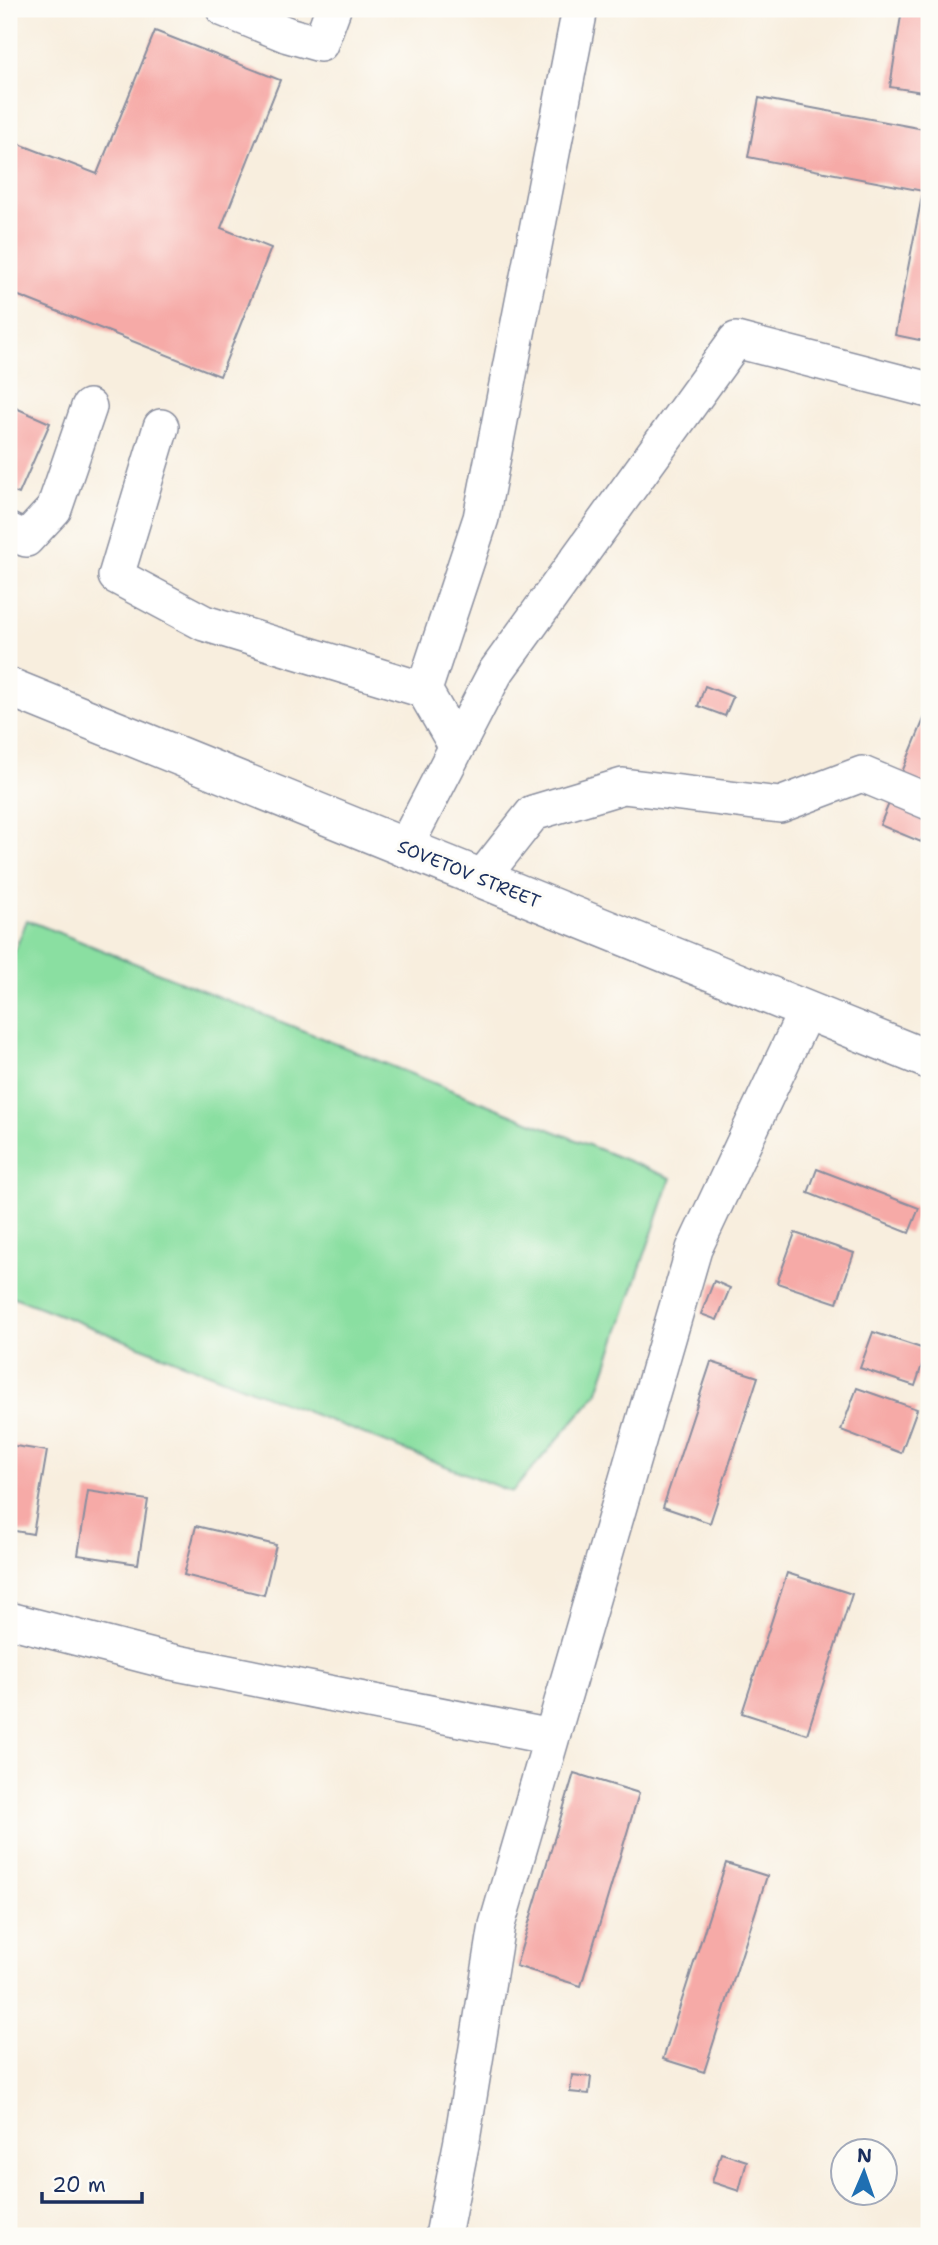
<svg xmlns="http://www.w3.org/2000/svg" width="938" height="2245" viewBox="0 0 938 2245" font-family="'Shantell Sans',sans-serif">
  <rect width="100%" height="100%" fill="#fdfcf7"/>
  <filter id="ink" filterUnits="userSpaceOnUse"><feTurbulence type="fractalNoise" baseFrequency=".0143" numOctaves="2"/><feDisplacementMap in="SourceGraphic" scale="14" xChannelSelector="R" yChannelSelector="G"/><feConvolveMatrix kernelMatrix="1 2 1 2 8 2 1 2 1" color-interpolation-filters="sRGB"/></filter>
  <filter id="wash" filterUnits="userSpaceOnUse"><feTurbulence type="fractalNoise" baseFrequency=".00686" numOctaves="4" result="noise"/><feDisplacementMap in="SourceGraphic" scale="28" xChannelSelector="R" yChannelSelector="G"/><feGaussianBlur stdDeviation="1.57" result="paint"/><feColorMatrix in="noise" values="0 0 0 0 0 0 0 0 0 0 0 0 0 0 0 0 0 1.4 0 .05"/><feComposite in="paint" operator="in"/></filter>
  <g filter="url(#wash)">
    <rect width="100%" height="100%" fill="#f8eede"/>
    <path fill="#8adfa1" stroke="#528780" stroke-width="2" d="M27,920L671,1178L597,1394L512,1492L9,1295V965Z"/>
    <g id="blocks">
      <path fill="#f6aaa7" d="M902,9H929V93L890,87Z
        M155,31L280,80L221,228L271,248L220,376L9,292V140L97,174Z
        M759,98L929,130V342L895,335L923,191L748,157Z
        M9,405L50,423L19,494L9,490Z
        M705,686L733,697L725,716L698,706Z
        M929,707V823L921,842L880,825Z
        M817,1169L919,1208L909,1233L808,1193Z
        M795,1233L854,1253L837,1303L777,1283Z
        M714,1281L730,1288L717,1320L701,1314Z
        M873,1332L927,1350L915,1386L860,1368Z
        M711,1362L758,1377L710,1523L663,1507Z
        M857,1388L917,1409L901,1453L841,1430Z
        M9,1445L47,1451L33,1534L9,1530Z
        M88,1491L148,1500L138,1564L78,1555Z
        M196,1526L276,1545L264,1595L184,1575Z
        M787,1573L852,1594L807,1734L742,1713Z
        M574,1773L639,1793L581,1986L516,1966Z
        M726,1863L767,1876L704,2072L663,2059Z
        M572,2075L591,2077L589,2094L570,2092Z
        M721,2153L747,2161L739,2191L712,2182Z"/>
    </g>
  </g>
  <g filter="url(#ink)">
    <use href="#blocks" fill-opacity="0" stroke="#8a8e9e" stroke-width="2"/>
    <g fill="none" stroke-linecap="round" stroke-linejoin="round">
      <g stroke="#8a8e9e" stroke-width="38">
        <path id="minor" d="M224,9L288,35L320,44L333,9
          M161,427L116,576L204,623L424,690
          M9,531L26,539L54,509L89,407
          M457,747L424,690L481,518L580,9
          M404,849L495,673L736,340L929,390
          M481,879L533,813L623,786L780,805L862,774L929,802
          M9,1620L172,1662L551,1737
          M443,2236L462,2140L497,1925L694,1249L806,1011"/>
      </g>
      <g stroke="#8a8e9e" stroke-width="41">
        <path id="major" d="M9,687L929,1060"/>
      </g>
      <use href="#minor" stroke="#fff" stroke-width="35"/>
      <use href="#major" stroke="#fff" stroke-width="38"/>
    </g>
  </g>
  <g text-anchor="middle" stroke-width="6" stroke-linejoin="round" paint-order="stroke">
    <g font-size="18" fill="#1b2f5e" stroke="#fdfcf7">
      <text transform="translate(469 874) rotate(22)" y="6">SOVETOV STREET</text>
    </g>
  </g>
  <rect width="938" height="2245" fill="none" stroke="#fdfcf7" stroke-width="35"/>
  <g transform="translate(864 2172) rotate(2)"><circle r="33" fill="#fdfcf7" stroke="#a3aaba" stroke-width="2"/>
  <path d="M0-5L12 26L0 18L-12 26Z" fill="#1f6fb2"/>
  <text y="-10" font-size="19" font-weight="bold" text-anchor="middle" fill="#1b2f5e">N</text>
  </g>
  <path d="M42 2192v10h100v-10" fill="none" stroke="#1b2f5e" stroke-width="3.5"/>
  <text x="52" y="2192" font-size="21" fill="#1b2f5e" stroke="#fdfcf7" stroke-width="5" paint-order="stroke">20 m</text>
</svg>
